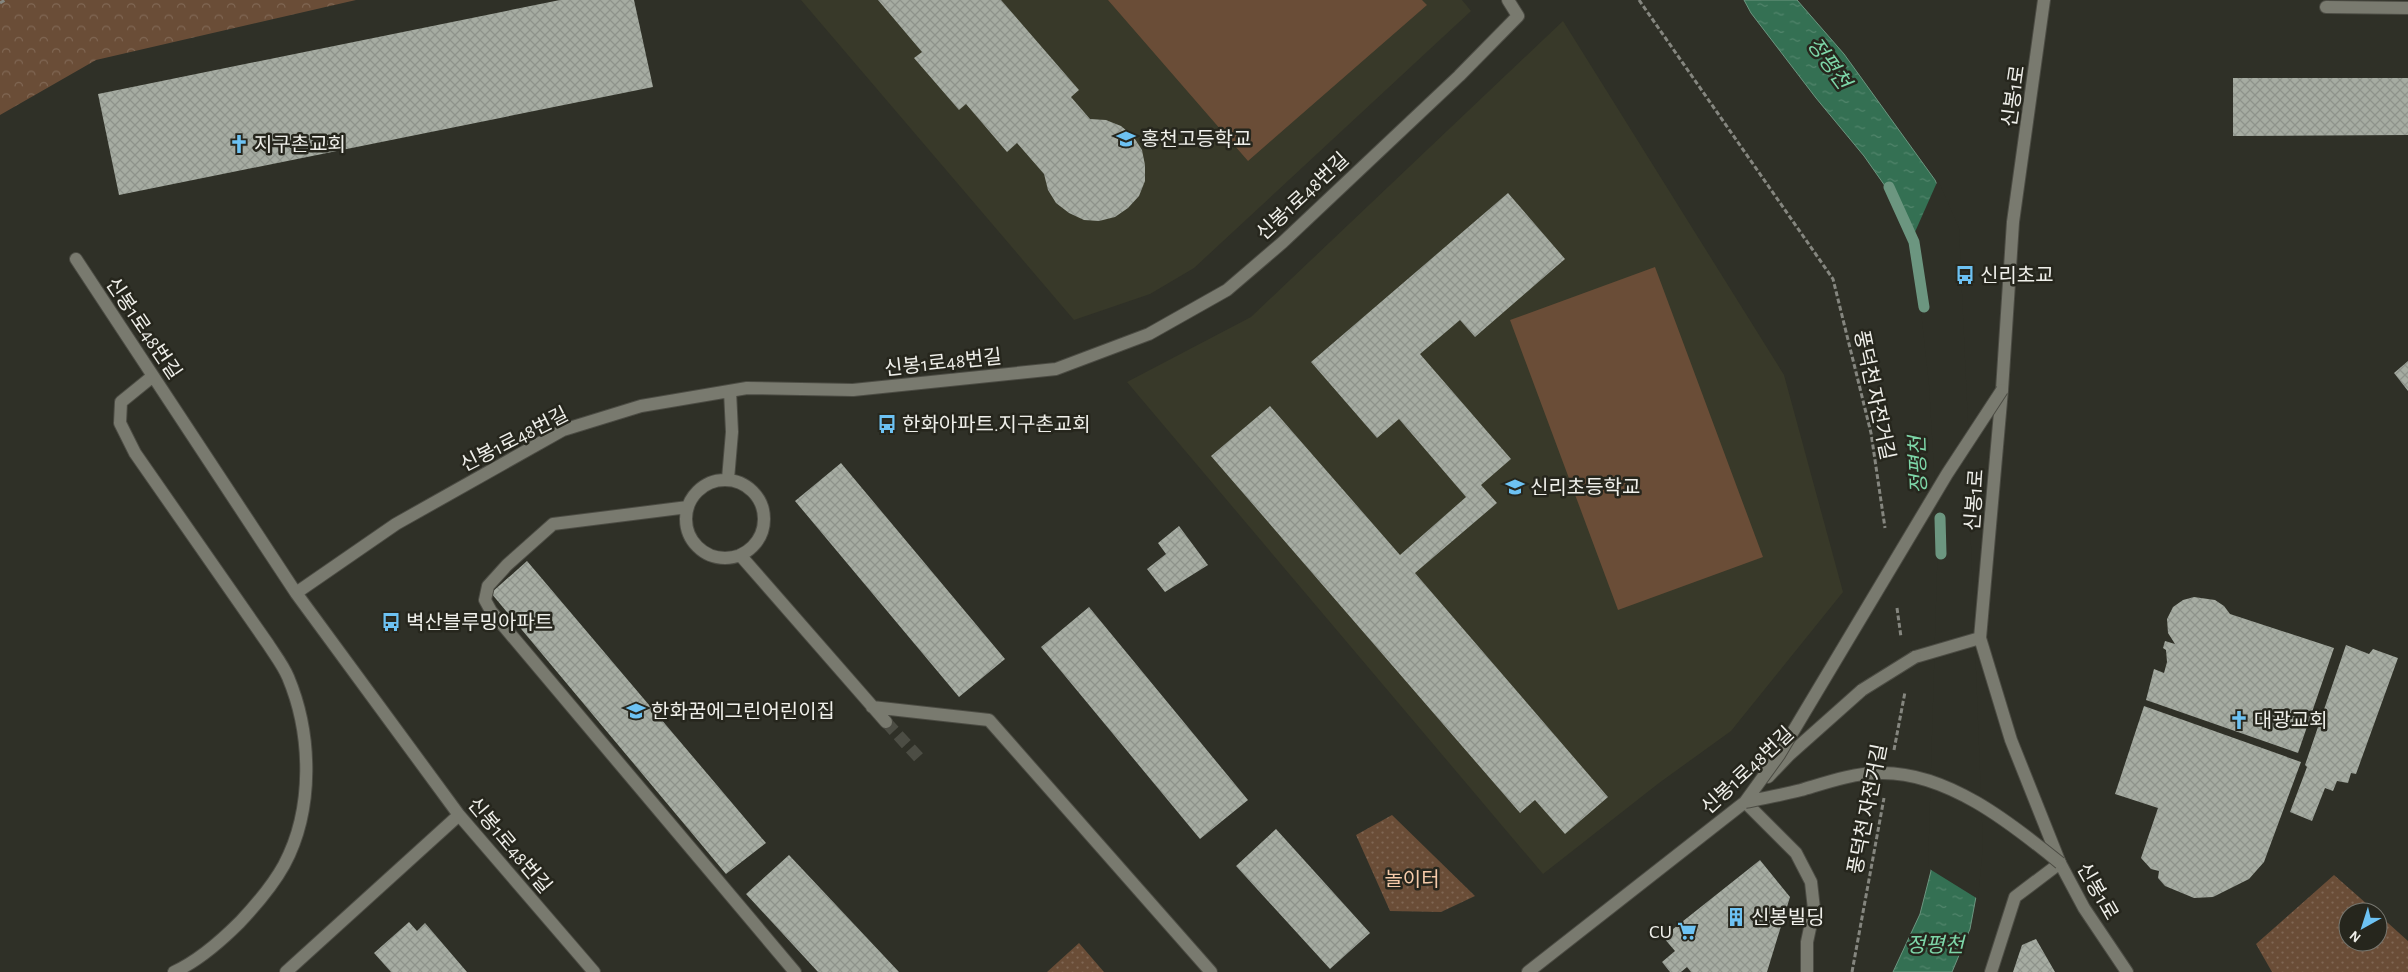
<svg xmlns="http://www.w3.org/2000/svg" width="2408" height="972" viewBox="0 0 2408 972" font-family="'Alegreya Sans','Noto Sans KR',sans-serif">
  <defs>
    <pattern id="grass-dots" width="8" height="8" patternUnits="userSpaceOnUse" patternTransform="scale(1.25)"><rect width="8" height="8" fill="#6a4d37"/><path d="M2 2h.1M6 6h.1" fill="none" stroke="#806754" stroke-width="1.8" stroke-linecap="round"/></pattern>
    <pattern id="forest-crowns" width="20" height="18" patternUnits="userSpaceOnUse" patternTransform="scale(1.25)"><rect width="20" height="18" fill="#6a4d37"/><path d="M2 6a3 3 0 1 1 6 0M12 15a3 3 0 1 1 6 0" fill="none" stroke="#806754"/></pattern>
    <pattern id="water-ripples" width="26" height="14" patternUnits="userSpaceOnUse" patternTransform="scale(1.25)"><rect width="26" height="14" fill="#347053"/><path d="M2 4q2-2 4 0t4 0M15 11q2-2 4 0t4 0" fill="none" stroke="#52856c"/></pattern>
    <pattern id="building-cross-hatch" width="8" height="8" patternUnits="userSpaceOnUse" patternTransform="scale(1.25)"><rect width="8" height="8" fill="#a6aca2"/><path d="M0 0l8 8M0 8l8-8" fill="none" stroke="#8e938b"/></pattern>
  </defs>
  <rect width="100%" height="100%" fill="#2f3027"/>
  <path fill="#383929" d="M801,0H1462L1471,11L1194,268L1150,294L1074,320Z
    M1563,21L1784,375L1843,592L1731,731L1659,783L1543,874L1127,382L1251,317Z"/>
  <path fill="url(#grass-dots)" d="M1392,815L1475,896L1441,912L1390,911L1356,835Z
    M2334,875L2376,912H2348V942H2378V914L2408,941V972H2272L2256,944Z
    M1079,943L1104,972H1047Z"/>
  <path fill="url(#forest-crowns)" d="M0,0H356L96,60L0,115Z"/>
  <path fill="#6a4d37" d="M1108,0H1422L1427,5L1248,161Z
    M1655,267L1763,557L1618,610L1510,320Z"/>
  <path fill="url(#water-ripples)" stroke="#6c9680" d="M1744,0H1797L1844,54L1935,180L1956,228L1978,886L1970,929L1952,972H1893L1920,914L1931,871L1936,730L1941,537L1932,385L1918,255L1904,213L1864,156L1816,98L1751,13Z"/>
  <path fill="#2f3027" d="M1938,180L1959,228L1968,423L1969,495L1983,846L1978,899L1928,868L1938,537L1929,385L1915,256L1911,241Z"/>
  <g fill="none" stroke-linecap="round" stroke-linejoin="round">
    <path stroke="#6c9680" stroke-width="11" d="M1889,187L1914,242L1924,307
      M1940,518L1941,554"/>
  </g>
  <path fill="url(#building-cross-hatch)" d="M560,0H634L653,87L119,195L98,94Z
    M878,0H1001L1079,90L1071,97L1090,119L1106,120L1121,126L1133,136L1142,150L1145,165V181L1139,196L1128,208L1115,217L1099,221L1084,220L1069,213L1056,203L1048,190L1044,174L1017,143L1007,152L966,104L959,110L914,58L922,52Z
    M2233,78H2408V135L2233,136Z
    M1508,193L1565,259L1475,337L1460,320L1420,354L1511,459L1481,485L1497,503L1415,573L1608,797L1565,834L1535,800L1520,813L1211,456L1270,406L1400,555L1466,497L1399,419L1377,438L1311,362Z
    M2408,361V391L2394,373Z
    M841,463L1005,659L959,697L795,501Z
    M1179,526L1208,565L1165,592L1147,569L1166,554L1158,543Z
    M527,561L766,843L726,874L491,593Z
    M2194,597L2215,600L2224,606L2230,614L2334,648L2298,753L2146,700L2154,669L2164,673L2167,662L2166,650L2163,648L2165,641L2175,644L2168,633L2167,619L2173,607L2183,600Z
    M1089,607L1248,800L1200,839L1041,647Z
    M2346,645L2369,654L2373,649L2398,658L2356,774L2351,773L2348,783L2337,781L2333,791L2325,788L2312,821L2290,812L2307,767L2305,765Z
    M2144,706L2301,762L2264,862L2249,879L2213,897L2194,898L2165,886L2158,878L2159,871L2151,869L2141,858L2158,808L2115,794Z
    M1276,829L1370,933L1330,969L1236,866Z
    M789,855L899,972H818L746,894Z
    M1760,860L1790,897L1767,972H1691L1687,967L1681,972H1670L1662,962L1675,951L1663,937Z
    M409,922L417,931L425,923L467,972H391L374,953Z
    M2036,939L2055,972H2013L2022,945Z"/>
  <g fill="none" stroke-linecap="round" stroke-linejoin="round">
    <path stroke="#4c4d44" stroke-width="12" stroke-dasharray="12 6" stroke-linecap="butt" d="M886,722L921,760"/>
    <g stroke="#4c4c44" stroke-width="14">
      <path id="service" d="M2326,7L2408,8"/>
    </g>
    <g stroke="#4c4c44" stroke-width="14">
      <path id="minor" d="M76,259L296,593L459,815L594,972
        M153,376L121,402L120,423L135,453L268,644C275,655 283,665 288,677C312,734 314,809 284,865C273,885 256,905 240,922C221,941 198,961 174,972
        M728,479L732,432L730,391
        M686 519a39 39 0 1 1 78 0a39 39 0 1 1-78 0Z
        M688,507L553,524L507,565L488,586L485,600L491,611L795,972
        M740,555L886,722
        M296,593L396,524L563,430L641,406L747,388L853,390L1056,369L1149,334L1227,290L1283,242L1459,76L1518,16L1508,0
        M872,707L989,720L1211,972
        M286,972L459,815
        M1528,972L1745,802L1796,853L1811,882L1814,909L1807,942V972
        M1991,972L2015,897L2060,863"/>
    </g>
    <g stroke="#4c4c44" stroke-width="14">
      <path id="tertiary" d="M2044,0L2013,222L2002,390L1980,638L2011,740L2060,863L2084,908L2127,972
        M1915,657L1980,638
        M1768,777L1789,755L1862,690"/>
    </g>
    <path stroke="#85867f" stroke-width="3" stroke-dasharray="5 2.5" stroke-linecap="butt" d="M1639,0L1833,279L1871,433L1885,528
      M0,3L5,0
      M1897,608L1901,637
      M1894,750L1905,692
      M1852,972L1884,798"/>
    <use href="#service" stroke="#797a6f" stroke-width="12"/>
    <use href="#minor" stroke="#797a6f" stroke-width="12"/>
    <use href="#tertiary" stroke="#797a6f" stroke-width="12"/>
    <g stroke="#4c4c44" stroke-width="14" stroke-linecap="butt">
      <path id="tertiary-bridge" d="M1862,690L1915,657
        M1745,802L1779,755L1947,474L2002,390
        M1745,802C1763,798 1782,795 1801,790C1825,783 1853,773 1879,773C1946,771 2011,823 2060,863"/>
    </g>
    <use href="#tertiary-bridge" stroke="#797a6f" stroke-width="12"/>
  </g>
  <defs>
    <g id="school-bare" transform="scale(1.5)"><path d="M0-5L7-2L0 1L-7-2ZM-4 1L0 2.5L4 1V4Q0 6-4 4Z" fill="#6dc2f3" stroke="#26261d" stroke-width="2.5" paint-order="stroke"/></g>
    <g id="church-bare" transform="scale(1.5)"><path d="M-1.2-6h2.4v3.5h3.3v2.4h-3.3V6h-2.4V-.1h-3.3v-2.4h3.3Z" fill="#6dc2f3" stroke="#26261d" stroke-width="2.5" paint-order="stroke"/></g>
    <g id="bus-bare" transform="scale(1.5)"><path d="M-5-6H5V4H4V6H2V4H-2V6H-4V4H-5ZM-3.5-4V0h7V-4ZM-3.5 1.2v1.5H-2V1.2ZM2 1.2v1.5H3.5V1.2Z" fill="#6dc2f3" stroke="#26261d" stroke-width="2.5" paint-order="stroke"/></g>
    <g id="building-bare" transform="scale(1.5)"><path d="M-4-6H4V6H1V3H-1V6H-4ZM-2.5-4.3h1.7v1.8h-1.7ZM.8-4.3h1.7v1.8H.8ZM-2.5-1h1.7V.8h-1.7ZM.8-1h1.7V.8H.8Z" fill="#6dc2f3" stroke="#26261d" stroke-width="2.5" paint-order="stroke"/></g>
    <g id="supermarket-bare" transform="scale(1.5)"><path d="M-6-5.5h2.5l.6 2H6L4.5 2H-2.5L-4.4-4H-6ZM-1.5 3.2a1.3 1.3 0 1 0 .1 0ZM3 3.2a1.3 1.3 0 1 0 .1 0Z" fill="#6dc2f3" stroke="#26261d" stroke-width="2.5" paint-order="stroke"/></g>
  </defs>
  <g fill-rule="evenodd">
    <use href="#school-bare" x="1126" y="139"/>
    <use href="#church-bare" x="239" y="144"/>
    <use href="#bus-bare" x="1965" y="275"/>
    <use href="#bus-bare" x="887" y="424"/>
    <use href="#school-bare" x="1515" y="487"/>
    <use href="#bus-bare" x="391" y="622"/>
    <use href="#school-bare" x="636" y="711"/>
    <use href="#church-bare" x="2239" y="720"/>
    <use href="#building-bare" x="1736" y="917"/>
    <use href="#supermarket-bare" x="1687" y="931"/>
  </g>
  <g text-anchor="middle" stroke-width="5" stroke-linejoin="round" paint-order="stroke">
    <g font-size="20" fill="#efefea" stroke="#26261d">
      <text transform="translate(2013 96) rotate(-82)" y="7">신봉1로</text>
      <text transform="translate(1302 196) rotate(-43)" y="7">신봉1로48번길</text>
      <text transform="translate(144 328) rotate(56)" y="7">신봉1로48번길</text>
      <text transform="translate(943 362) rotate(-6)" y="7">신봉1로48번길</text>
      <text transform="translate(1875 395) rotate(78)" y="7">풍덕천 자전거길</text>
      <text transform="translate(514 439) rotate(-27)" y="7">신봉1로48번길</text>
      <text transform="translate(1974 500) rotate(-86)" y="7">신봉1로</text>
      <text transform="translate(1747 770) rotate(-43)" y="7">신봉1로48번길</text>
      <text transform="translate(1867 809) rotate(-79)" y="7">풍덕천 자전거길</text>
      <text transform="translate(510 845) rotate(50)" y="7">신봉1로48번길</text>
      <text transform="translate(2098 891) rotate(60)" y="7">신봉1로</text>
    </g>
    <g font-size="20" fill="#efefea" stroke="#26261d" text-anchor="start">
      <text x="1141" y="146">홍천고등학교</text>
      <text x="254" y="151">지구촌교회</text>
      <text x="1980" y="282">신리초교</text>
      <text x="902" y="431">한화아파트.지구촌교회</text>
      <text x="1530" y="494">신리초등학교</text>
      <text x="406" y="629">벽산블루밍아파트</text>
      <text x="651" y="718">한화꿈에그린어린이집</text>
      <text x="2254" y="727">대광교회</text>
      <text x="1751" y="924">신봉빌딩</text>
      <text x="1672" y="938" text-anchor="end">CU</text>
    </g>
    <g font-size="20" fill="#f5caa9" stroke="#26261d">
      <text x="1412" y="886">놀이터</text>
    </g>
    <g font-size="21" font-style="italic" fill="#7dd6a8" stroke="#26261d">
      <text transform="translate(1829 63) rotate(54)" y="7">정평천</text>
      <text transform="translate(1918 465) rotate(-92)" y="7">정평천</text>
      <text x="1935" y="952">정평천</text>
    </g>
  </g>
  <g transform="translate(2363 927) rotate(219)"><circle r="24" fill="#26261d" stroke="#76766f"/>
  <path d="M0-4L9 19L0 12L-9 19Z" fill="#6dc2f3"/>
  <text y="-8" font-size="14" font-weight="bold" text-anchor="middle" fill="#efefea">N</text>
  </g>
</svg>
